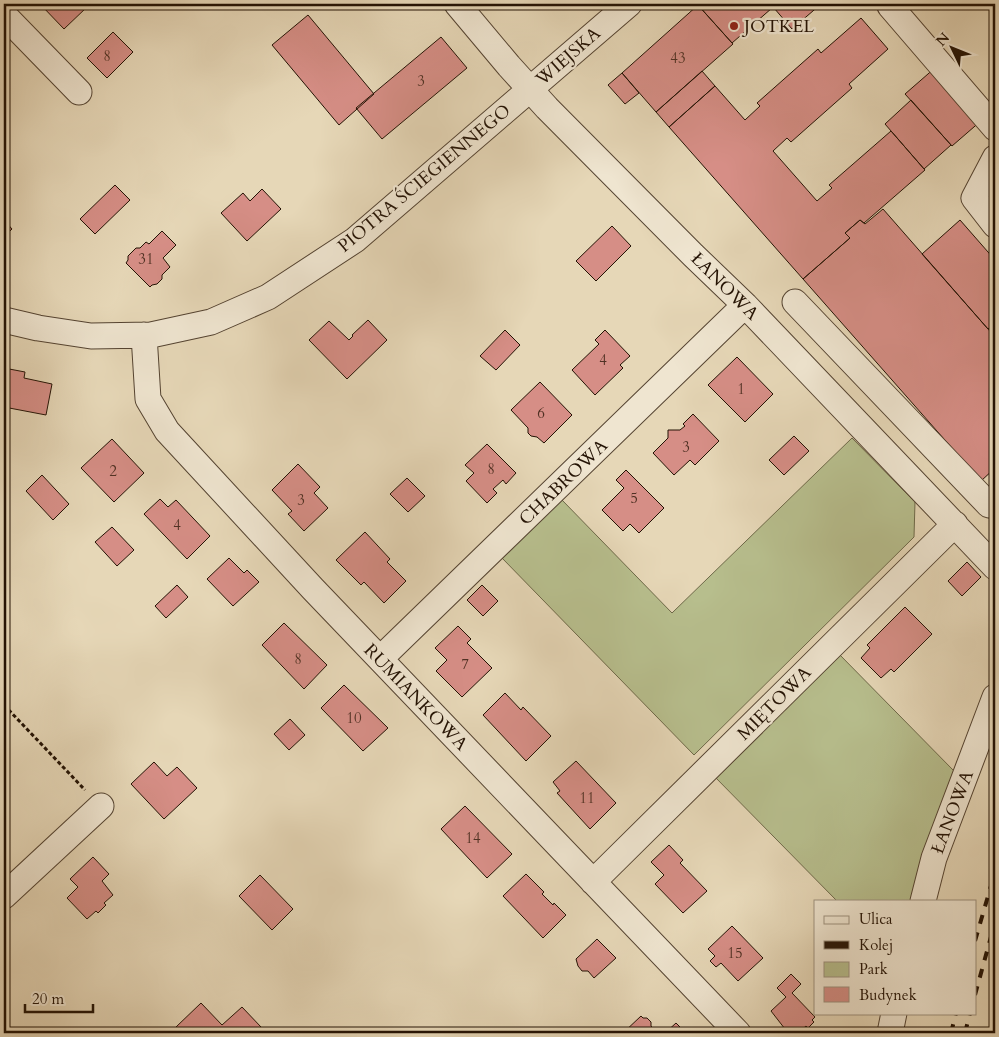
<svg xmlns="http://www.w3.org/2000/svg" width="999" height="1037" viewBox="0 0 999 1037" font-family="Cardo,serif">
  <rect width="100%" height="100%" fill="#e6d7b7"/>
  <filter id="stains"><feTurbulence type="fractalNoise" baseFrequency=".004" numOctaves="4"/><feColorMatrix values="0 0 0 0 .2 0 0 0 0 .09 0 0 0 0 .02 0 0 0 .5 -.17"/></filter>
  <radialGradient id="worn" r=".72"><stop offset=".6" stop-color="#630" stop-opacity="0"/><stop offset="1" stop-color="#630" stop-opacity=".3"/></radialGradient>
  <path fill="#b7be8d" stroke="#6d6848" d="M852,438L915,502L914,537L694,755L502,558L562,500L672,613Z
    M838,653L954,771L912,901H837L713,775Z"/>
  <path fill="#d68e86" stroke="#231204" d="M40,4H84L87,7L64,29Z
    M697,4H769L772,8L732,43Z
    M779,4H821L792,29L774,8Z
    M698,5L733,44L656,112L622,73Z
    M308,15L374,94L339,125L272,45Z
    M861,18L888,49L849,84L852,88L791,142L787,138L773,151L817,201L832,188L829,185L891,131L925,170L864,223L860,220L845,233L850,238L803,279L669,127L715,86L745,120L760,106L757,103L818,49L821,53Z
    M113,32L133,52L107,78L87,58Z
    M441,37L467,68L382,139L356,108Z
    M936,67L982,120L952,146L905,94Z
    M702,71L715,86L669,127L656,112Z
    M622,73L639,93L625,104L608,85Z
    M911,100L951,145L924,169L885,124Z
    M115,185L130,200L95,234L80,219Z
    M262,189L281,209L247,241L221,213L243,193L250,201Z
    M883,209L995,337V468L981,481L803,279L850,238L845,233L860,220L865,224Z
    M4,220L12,229L4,237Z
    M960,220L995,260V322L988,329L922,254Z
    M612,226L631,246L596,281L576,261Z
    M162,231L176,245L163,258L170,267L162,275V279L157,284L152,285L150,287L126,263L128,260V256L136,248H140L146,242L149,244Z
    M368,320L387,340L347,379L309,340L329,321L349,340L353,336L352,335Z
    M505,330L520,345L496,370L480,356Z
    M605,330L630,356L620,365L623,368L595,395L572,370L599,344L595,340Z
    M737,357L773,394L745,422L708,385Z
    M4,368L25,372L24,378L52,384L46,415L4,407Z
    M540,382L572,415L544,443L537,437L531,436L528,433V428L511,410Z
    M693,414L719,441L695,465L690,460L674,475L653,453L668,438V430H680L685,426L683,424Z
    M794,436L809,451L784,475L769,460Z
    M112,439L144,473L114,502L81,468Z
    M487,444L516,473L506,484L503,480L493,489L497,493L487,503L466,481L474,473L465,465Z
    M298,464L320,487L314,493L328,508L304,531L288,514L292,511L272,490Z
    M626,470L664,508L639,533L630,524L623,531L602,510L624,488L616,480Z
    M42,475L69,504L53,520L26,491Z
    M407,478L425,496L408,512L390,494Z
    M160,499L168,507L176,500L210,536L187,559L144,514Z
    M112,527L134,550L117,566L95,542Z
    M365,532L390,559L387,562L406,581L384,603L364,582L361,585L336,560Z
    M229,558L244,573L247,570L259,582L233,606L207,579Z
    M967,562L981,577L962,596L948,581Z
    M177,585L188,597L166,618L155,606Z
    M482,585L498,601L483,616L467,600Z
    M905,607L932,634L894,672L891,669L881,678L861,658L870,648L867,645Z
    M284,623L327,665L304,689L262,645Z
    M458,626L471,639L467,643L492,668L462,697L436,671L447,660L435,648Z
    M344,685L388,728L363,751L321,708Z
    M505,693L521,710L523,707L551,736L526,761L483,715Z
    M290,719L305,735L289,750L274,734Z
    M576,761L616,803L590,829L557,793L560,791L553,782Z
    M154,762L167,776L177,767L197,788L164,819L131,784Z
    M465,806L512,854L487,878L441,829Z
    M669,845L683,860L680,863L707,891L683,913L655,884L664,875L651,862Z
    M93,857L109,874L102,881L113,895L104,903L106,905L98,913L96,911L87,919L67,898L78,887L70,879Z
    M526,874L544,892L542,894L553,905L554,903L566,915L543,938L503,896Z
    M260,875L293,909L272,930L239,896Z
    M732,926L763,958L738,981L721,963L716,967L710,961L715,956L708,949Z
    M597,939L616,958L594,978L588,971H582L578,966L576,959Z
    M791,974L801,984L792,993L815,1017L812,1020L814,1022L808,1028L806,1026L798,1033H792L786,1027L785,1029L771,1011L786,997L777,988Z
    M201,1003L222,1025L242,1007L261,1027L254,1033H182L176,1027Z
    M641,1016L643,1018H647L651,1022V1026L654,1030L653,1031L655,1033H623Z
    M676,1023L686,1033H665Z"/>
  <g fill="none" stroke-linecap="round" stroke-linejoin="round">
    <g stroke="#544331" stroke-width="27">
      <path id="minor" d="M457,4L509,66L547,108L693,255L745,305L995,567
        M890,4V6L995,128
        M4,15L79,92
        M995,158L974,198L995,225
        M795,302L989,505L995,506
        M4,320L38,328L91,336L151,335L211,322L268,297L355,240L629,4
        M144,335L148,399L167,431L313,589L738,1033
        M380,659L745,305
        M593,882L955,524
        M4,896L101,806
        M923,901L934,858L995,697
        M890,1033L894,1013"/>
    </g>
    <path stroke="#231204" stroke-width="3" stroke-dasharray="4 2.5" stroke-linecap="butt" d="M4,705L85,790"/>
    <use href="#minor" stroke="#efe5d0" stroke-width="25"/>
    <path stroke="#231204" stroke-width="4" stroke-dasharray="9 9" stroke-linecap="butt" d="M975,941L995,872
      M975,995L995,922
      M951,1033L956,1013
      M965,1033L970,1013"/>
  </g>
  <circle fill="#8f2418" stroke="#efe5d0" stroke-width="2" cx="734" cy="26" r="5"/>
  <g text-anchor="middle" stroke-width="4.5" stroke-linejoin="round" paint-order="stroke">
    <g font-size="15" fill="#503124">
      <text x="107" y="61">8</text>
      <text x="678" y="63">43</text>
      <text x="421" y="86">3</text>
      <text x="146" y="264">31</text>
      <text x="603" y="365">4</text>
      <text x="741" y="394">1</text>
      <text x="541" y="418">6</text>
      <text x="686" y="452">3</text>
      <text x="491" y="474">8</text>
      <text x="113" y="476">2</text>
      <text x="634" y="503">5</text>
      <text x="301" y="505">3</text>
      <text x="177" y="530">4</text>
      <text x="298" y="664">8</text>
      <text x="465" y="669">7</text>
      <text x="354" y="723">10</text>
      <text x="587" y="803">11</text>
      <text x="473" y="843">14</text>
      <text x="735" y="958">15</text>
    </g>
    <g font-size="18" fill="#231204" stroke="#efe5d0" text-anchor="start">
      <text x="744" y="32">JOTKEL</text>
    </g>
    <g font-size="18" fill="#231204" stroke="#efe5d0">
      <text transform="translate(568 56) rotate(-41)" y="6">WIEJSKA</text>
      <text transform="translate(424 178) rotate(-40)" y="6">PIOTRA ŚCIEGIENNEGO</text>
      <text transform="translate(725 286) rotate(45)" y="6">ŁANOWA</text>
      <text transform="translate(563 482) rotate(-44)" y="6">CHABROWA</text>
      <text transform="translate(416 697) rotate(46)" y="6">RUMIANKOWA</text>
      <text transform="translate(774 703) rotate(-45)" y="6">MIĘTOWA</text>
      <text transform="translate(952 812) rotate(-69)" y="6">ŁANOWA</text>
    </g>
  </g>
  <rect width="999" height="1037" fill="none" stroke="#e6d7b7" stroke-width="20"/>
  <rect x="5" y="5" width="989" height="1027" fill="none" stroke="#231204" stroke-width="2.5"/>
  <rect x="10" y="10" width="979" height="1017" fill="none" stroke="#231204"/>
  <rect x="814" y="900" width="162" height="115" fill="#efe5d0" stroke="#9d917e"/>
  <rect x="824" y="916" width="25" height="8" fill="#efe5d0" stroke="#9d917e"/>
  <text x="859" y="924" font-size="15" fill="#231204">Ulica</text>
  <rect x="824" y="941" width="25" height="8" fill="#231204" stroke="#9d917e"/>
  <text x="859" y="950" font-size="15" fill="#231204">Kolej</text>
  <rect x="824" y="962" width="25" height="15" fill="#b7be8d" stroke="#9d917e"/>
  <text x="859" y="974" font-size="15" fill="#231204">Park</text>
  <rect x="824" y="987" width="25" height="15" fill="#d68e86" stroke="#9d917e"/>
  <text x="859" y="1000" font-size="15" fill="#231204">Budynek</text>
  <g transform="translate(952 48) rotate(313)" stroke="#efe5d0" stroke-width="4" paint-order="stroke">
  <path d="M0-4L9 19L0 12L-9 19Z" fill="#231204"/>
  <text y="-8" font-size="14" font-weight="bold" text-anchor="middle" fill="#231204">N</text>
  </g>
  <path d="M25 1004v8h68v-8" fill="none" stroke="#231204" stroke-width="2.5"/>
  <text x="32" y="1004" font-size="15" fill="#231204" stroke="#efe5d0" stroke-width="4" paint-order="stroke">20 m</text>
  <rect width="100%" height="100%" filter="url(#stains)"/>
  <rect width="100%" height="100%" fill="url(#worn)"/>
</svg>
